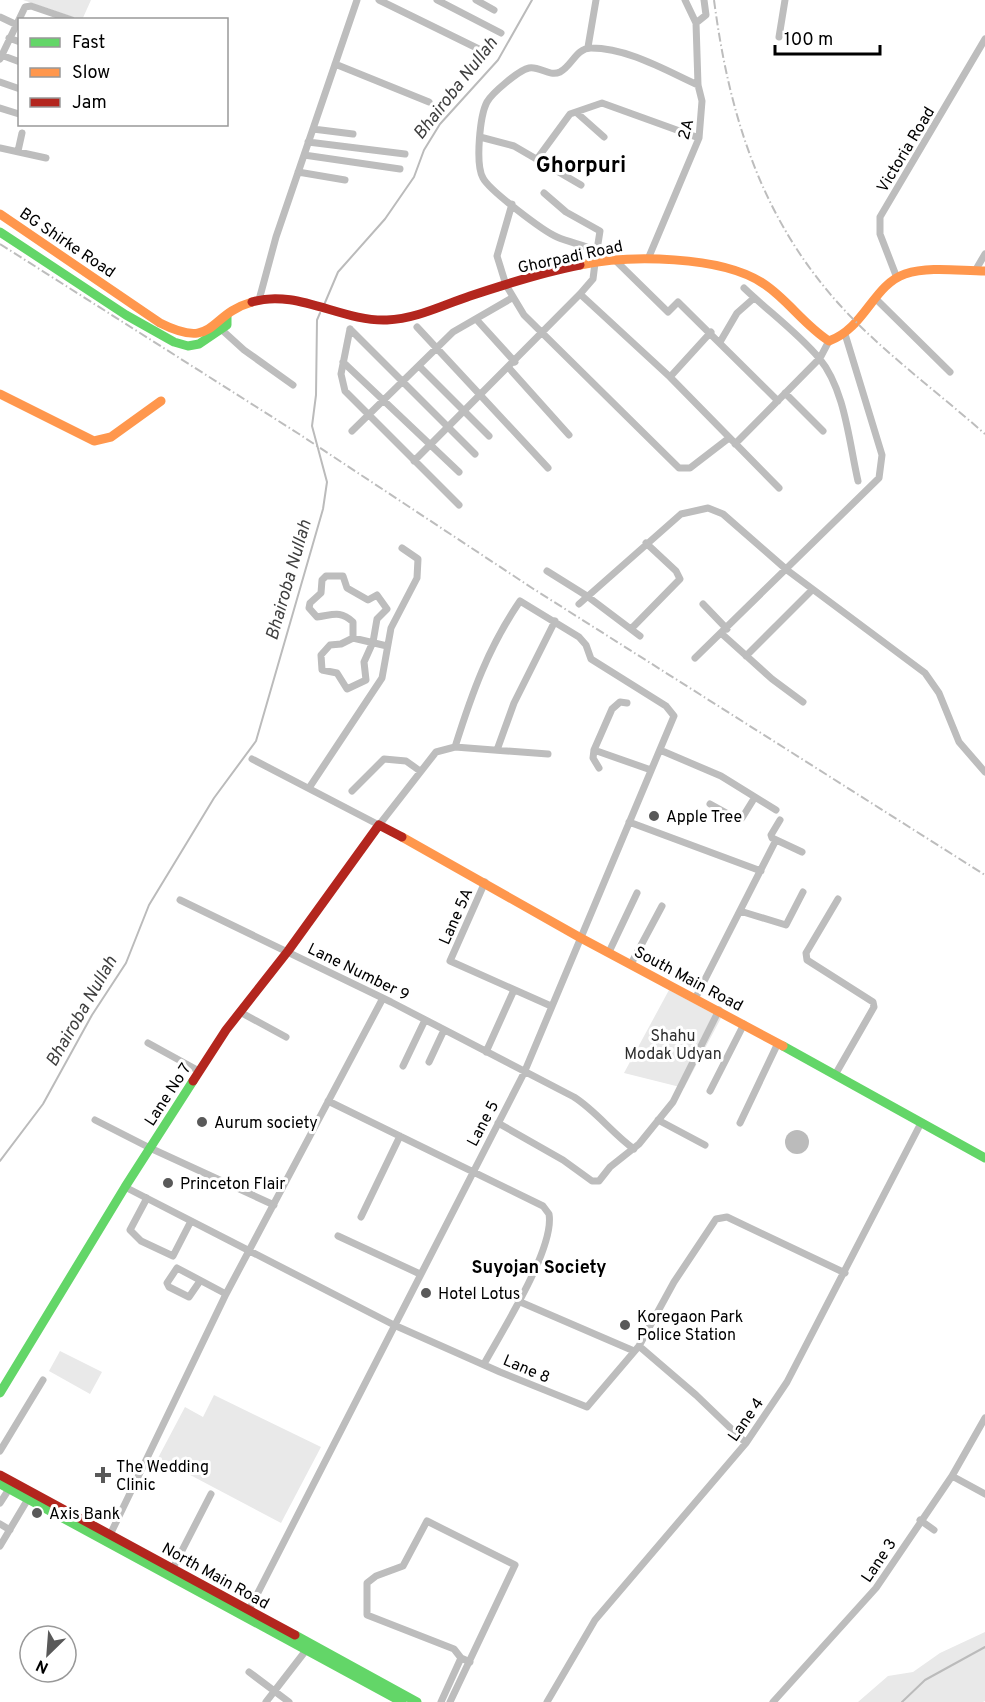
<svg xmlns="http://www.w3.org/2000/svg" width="985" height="1702" viewBox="0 0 985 1702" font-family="Overpass,sans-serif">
  <rect width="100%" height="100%" fill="#fff"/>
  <path fill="#e9e9e9" d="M23,0H91L82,20Z
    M669,990L721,1018L684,1088L624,1073Z
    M60,1351L102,1372L90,1394L49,1371Z
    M214,1395L321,1447L281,1523L158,1458L185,1407L203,1417Z
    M985,1632V1701L983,1702H858L888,1676L913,1672L940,1653Z"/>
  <path fill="#bbb" d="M785 1142a12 12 0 1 1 24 0a12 12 0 1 1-24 0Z"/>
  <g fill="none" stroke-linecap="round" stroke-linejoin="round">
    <path stroke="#bbb" stroke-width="2" d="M324,305L338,272L385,219L414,177L424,150L440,124L498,60L532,0
      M0,1161L43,1104L92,1015L126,963L149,905L214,798L256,741L323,509L327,482L312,426L316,395L317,320L320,313
      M902,1702L925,1680L985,1647"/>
    <path stroke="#bdbdbd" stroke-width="7" d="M379,0L487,53
      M437,0L501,33
      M476,0L494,10
      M0,17L15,24
      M696,23L706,15L704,0
      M779,37L785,0
      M9,38L20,42
      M588,47L596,0
      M1,55L20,62
      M0,59L25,7L31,6L72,20
      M335,64L429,102
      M0,82L20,89
      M0,108L19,114
      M577,113L604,137
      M313,129L353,134
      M480,137L514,146L581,185
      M308,142L405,154
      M0,148L46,158
      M18,151L22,133
      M304,155L400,169
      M537,159L570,114L602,103L699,138
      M298,172L345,180
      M544,193L566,212L600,231L597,250
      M512,204L497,256L506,285L524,315L679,468H690L729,438
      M648,259L699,138L702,101L698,85L696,23L685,0
      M610,260C596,246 575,245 557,237C543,231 489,190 483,178C475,164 480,115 487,102C492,93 519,70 529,68C540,66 549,77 560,72C572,66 576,48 591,48C628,48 665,70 698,85
      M615,260L668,312L678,302L778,401
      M975,271L985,254
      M897,278L880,234V217L985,39
      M744,288C768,311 797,332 819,358C845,389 849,442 858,481
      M580,294L670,377L779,488
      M259,300L276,237L357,0
      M877,300L950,372
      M476,319L515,362
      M417,327L548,468
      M350,329L341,374L345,391L459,505
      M350,329L475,454
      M222,330L244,350L293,385
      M720,342L737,313L754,298
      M343,362L459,472
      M419,366L489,436
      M509,368L569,435
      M670,377L711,332
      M785,393L823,431
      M352,431L453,332L512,298
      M735,444L820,358L829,341
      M414,461L580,294L593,279L595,263
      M547,571L587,596L640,636
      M579,604L681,514L708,508L723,514L787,570L925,673L939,693L959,742L985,772
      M703,604L727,629
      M631,629L680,579L676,571L646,543
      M722,634L772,679L803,702
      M353,638V622C340,610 333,615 317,617L309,608L310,603L321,593L322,580L326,576H343L347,588L368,600L377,595L387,609L377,619L373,642L364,662L366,680L347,689L337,673L322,670L321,655L330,645L341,644L353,638L387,646
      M746,656L812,590
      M695,658L879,478L882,455L845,334
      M497,750L514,703L555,621
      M594,750L612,709L620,702L627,703
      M660,750L721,776L776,810
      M252,759L379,825L436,752L455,747L548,754
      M599,768L593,758L594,750L651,770
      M309,788L382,678L391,628L417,578L418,559L402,548
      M352,791L384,759L406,761L420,771
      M710,804L739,820L742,818L755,797
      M780,820L771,835L772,838L802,852
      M629,822L761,871
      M485,882L450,961L551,1006
      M180,900L391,1002L574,1097C596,1111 612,1133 634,1149
      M740,911L786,925L803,892
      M609,952L637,893
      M631,964L662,906
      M696,997L776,840
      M240,1012L286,1037
      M148,1043L199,1071
      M486,1052L514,990
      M429,1062L444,1030
      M403,1066L425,1020
      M835,1075L874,1007L873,1002L807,960L806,953L838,899
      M710,1091L744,1024
      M328,1101L543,1206L549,1214C555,1248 502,1331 484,1364
      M95,1120L150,1148L274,1205
      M658,1120L705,1145
      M498,1123L563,1160L592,1181H599L610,1167L639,1144L673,1102L719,1010
      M740,1123L778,1043
      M125,1187L394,1325L500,1372L587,1407L639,1346L674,1282L716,1219L727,1217L845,1273
      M147,1198L130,1230L141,1241L173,1256L191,1221
      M361,1217L400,1136
      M338,1236L420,1274
      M200,1281L189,1297L169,1287L167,1283L177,1268L226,1294
      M518,1301L634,1351
      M639,1346L696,1395L746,1443
      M0,1451L43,1380
      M952,1476L985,1494
      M0,1503L9,1489
      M920,1520L934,1530
      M0,1524L10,1530
      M108,1539L226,1294L383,998
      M0,1546L28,1499
      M173,1568L211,1494
      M247,1614L524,1073L674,716L666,706L591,659L586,645L579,637L520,601C488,648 472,693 455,747
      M249,1672L289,1702
      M266,1702L307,1649
      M441,1702L461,1658
      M450,1702L515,1565L427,1521L403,1566L376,1576L367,1583V1615L454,1649L461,1658L470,1662
      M547,1702L595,1620L746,1443L787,1382L921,1123
      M773,1702L876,1588L952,1476L985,1418"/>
    <path stroke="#63d668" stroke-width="9" d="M0,232L126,315L174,342L188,346L199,344L227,325V316
      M783,1046L985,1158
      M0,1393L125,1187L193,1081
      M0,1484L402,1702
      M295,1635L417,1702"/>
    <path stroke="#ff974d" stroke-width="9" d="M0,214L160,323C216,351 207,315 252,302
      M580,265C628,255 722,255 764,284C788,300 804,325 829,341C865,328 873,285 905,274C930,266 960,271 985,271
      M0,394L94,441L111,437L161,401
      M402,837L579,937L783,1046"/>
    <path stroke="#b3261e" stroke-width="9" d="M252,302C296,288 342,322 387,320C416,319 443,305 470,296C506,284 543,272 580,265
      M193,1081L226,1030L288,951L379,825L402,837
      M0,1475L295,1635"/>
    <path stroke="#bdbdbd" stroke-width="2" stroke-dasharray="9 3 1.5 3" stroke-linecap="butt" d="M714,0C730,122 765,230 854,320C895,361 942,396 985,434
      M0,244L299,434L532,588L985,875"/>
  </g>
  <g fill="#595959" stroke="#fff" stroke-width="2">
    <circle cx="654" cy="816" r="6"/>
    <circle cx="202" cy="1122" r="6"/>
    <circle cx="168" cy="1183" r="6"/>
    <circle cx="426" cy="1293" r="6"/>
    <circle cx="625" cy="1325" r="6"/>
    <path d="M100 1466h6v6h6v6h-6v6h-6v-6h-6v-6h6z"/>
    <circle cx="37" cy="1513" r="6"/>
  </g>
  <g text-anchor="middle" stroke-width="6" stroke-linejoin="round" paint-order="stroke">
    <g font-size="16" fill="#000" stroke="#fff">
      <text transform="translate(685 129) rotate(-76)" y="6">2A</text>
      <text transform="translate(905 149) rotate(-59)" y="6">Victoria Road</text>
      <text transform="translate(68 242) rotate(34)" y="6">BG Shirke Road</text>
      <text transform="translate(570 256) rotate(-12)" y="6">Ghorpadi Road</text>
      <text transform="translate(455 916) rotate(-66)" y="6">Lane 5A</text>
      <text transform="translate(359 971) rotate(26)" y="6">Lane Number 9</text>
      <text transform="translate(689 978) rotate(28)" y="6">South Main Road</text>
      <text transform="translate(167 1094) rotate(-57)" y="6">Lane No 7</text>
      <text transform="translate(482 1123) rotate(-62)" y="6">Lane 5</text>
      <text transform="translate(527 1368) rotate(23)" y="6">Lane 8</text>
      <text transform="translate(745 1419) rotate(-55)" y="6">Lane 4</text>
      <text transform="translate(878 1560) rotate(-56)" y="6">Lane 3</text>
      <text transform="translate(216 1575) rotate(29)" y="6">North Main Road</text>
    </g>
    <g font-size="16" fill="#000" stroke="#fff" text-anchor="start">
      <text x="666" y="822">Apple Tree</text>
      <text x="214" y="1128">Aurum society</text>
      <text x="180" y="1189">Princeton Flair</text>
      <text x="438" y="1299">Hotel Lotus</text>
      <text x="637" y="1322">Koregaon Park<tspan x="637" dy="18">Police Station</tspan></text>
      <text x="116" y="1472">The Wedding<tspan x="116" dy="18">Clinic</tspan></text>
      <text x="49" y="1519">Axis Bank</text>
    </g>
    <g font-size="16" fill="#2e2e2e" stroke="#fff">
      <text x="673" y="1041">Shahu<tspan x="673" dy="18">Modak Udyan</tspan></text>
    </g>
    <g font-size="18" font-style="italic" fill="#3f3f3f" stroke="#fff">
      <text transform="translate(455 88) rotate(-52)" y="6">Bhairoba Nullah</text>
      <text transform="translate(288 580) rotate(-74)" y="6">Bhairoba Nullah</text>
      <text transform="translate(81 1011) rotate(-60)" y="6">Bhairoba Nullah</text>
    </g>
    <g font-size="18" font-weight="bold" fill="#000" stroke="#fff">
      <text x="539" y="1273">Suyojan Society</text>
    </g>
    <g font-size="22" font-weight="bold" fill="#000" stroke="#fff">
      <text x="581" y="172">Ghorpuri</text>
    </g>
  </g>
  <rect x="18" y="18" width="210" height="108" fill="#ffffff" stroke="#999999" stroke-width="1.5"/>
  <rect x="30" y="38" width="30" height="9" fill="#63d668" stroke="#999999" stroke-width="1.5"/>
  <text x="72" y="48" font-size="18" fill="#000000">Fast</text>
  <rect x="30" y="68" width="30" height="9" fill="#ff974d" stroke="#999999" stroke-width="1.5"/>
  <text x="72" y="78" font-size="18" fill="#000000">Slow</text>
  <rect x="30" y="98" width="30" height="9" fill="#b3261e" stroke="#999999" stroke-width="1.5"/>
  <text x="72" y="108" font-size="18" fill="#000000">Jam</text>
  <g transform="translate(48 1654) rotate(205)"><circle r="28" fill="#ffffff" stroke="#999999" stroke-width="1.5"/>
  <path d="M0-4.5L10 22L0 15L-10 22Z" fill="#595959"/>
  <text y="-9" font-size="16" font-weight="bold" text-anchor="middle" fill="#000000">N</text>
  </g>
  <path d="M775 45v9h105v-9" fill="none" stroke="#000000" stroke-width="3"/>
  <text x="784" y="45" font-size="18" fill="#000000" stroke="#ffffff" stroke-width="4.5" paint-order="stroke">100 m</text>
</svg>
